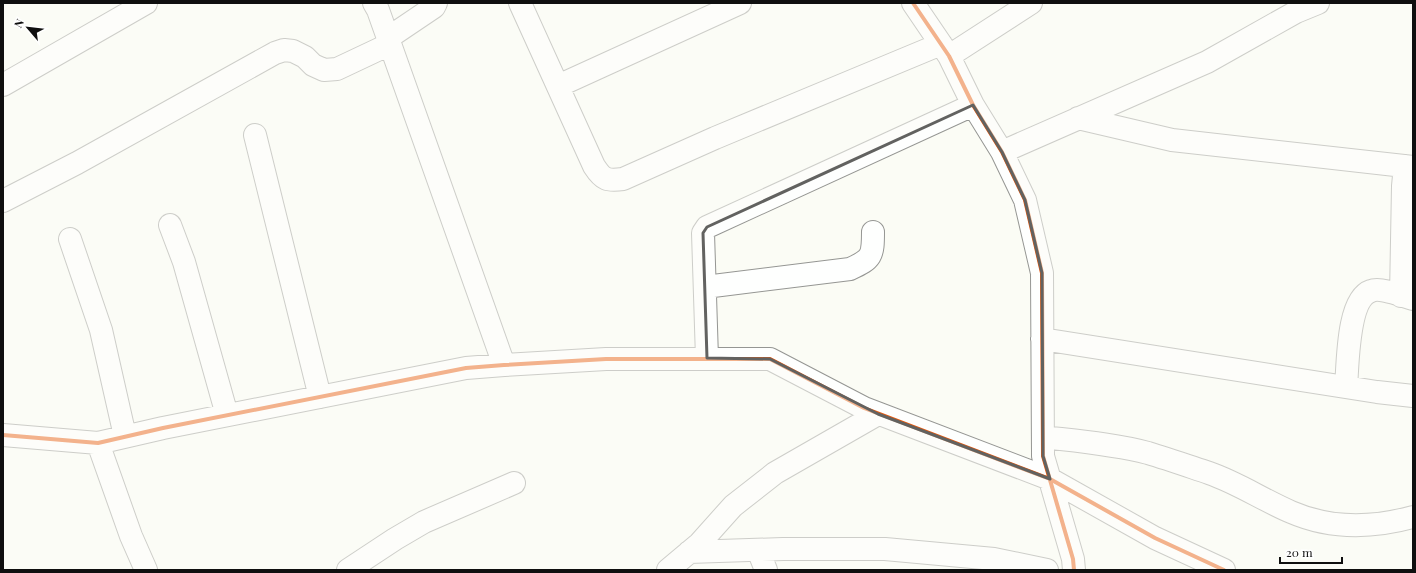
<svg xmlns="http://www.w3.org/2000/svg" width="1416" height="573" viewBox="0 0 1416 573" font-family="'Playfair Display',serif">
  <rect width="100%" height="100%" fill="#fbfcf5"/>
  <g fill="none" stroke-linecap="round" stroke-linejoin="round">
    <g stroke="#959693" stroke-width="24">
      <path id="minor" d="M374,3L378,10L504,365
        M520,3L594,166C603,180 607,181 623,179L715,138L941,44
        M913,3L949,56L973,105L1002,152L1025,200L1042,273L1043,456L1073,559L1074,570
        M388,38L434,7L436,3
        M949,56L1031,3
        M3,85L146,3
        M558,86L740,3
        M1078,118L1172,140L1413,167
        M255,135L320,397
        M1002,152L1207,62L1296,12L1318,3
        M3,201L77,163L275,53L284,50L293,51L305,57L313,65L324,70L337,69L390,44
        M170,225L184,262L227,415
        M70,239L101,330L125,436
        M705,287L850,269C872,259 873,256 873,232
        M1401,296L1403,186L1405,166
        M1042,339L1377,392L1413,396
        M707,358L703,233L707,227L973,105
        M1346,387C1348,365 1347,299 1371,291C1380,287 1403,296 1413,299
        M3,435L98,443L163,428L466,368L504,365L606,359H770L864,408L1050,479L1155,538L1224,570
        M1043,437C1077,441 1114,444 1148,453C1168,459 1188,466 1209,473C1238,483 1263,500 1291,512C1330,529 1373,528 1413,517
        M98,443L131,536L146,570
        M758,550L766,570
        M689,552L783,549H885L994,559L1047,570
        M348,570L395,539L424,522L514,483
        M668,570L699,544L733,506L775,473L878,414"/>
    </g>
    <use href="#minor" stroke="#fefffe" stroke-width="22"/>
    <g stroke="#fff" stroke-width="6">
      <path id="cycleway" d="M913,3L949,56L973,105L1002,152L1025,200L1042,273L1043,456L1073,559L1074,570
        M3,435L98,443L163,428L466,368L504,365L606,359H770L864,408L1050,479L1155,538L1224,570"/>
    </g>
    <use href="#cycleway" stroke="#e8590c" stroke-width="4"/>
  </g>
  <path d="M0 0H1416V573H0ZM973,105L1002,152L1025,200L1042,273L1043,456L1050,479L878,414L770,359L707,358L703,233L707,227Z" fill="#fbfcf5" fill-opacity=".55" fill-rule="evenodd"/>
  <path fill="none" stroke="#626260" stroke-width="3" stroke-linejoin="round" d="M973,105L1002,152L1025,200L1042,273L1043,456L1050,479L878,414L770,359L707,358L703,233L707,227Z"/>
  <rect width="1416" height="573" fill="none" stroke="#0f0f0f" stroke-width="8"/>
  <g transform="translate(28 28) rotate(298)" stroke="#ffffff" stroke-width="3" paint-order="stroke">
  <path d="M0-3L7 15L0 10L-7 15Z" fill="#0f0f0f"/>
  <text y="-6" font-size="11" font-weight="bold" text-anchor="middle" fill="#0f0f0f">N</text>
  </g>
  <path d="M1280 557v6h62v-6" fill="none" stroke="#0f0f0f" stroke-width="2"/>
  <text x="1286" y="557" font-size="12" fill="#0f0f0f" stroke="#ffffff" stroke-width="3" paint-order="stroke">20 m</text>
</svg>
